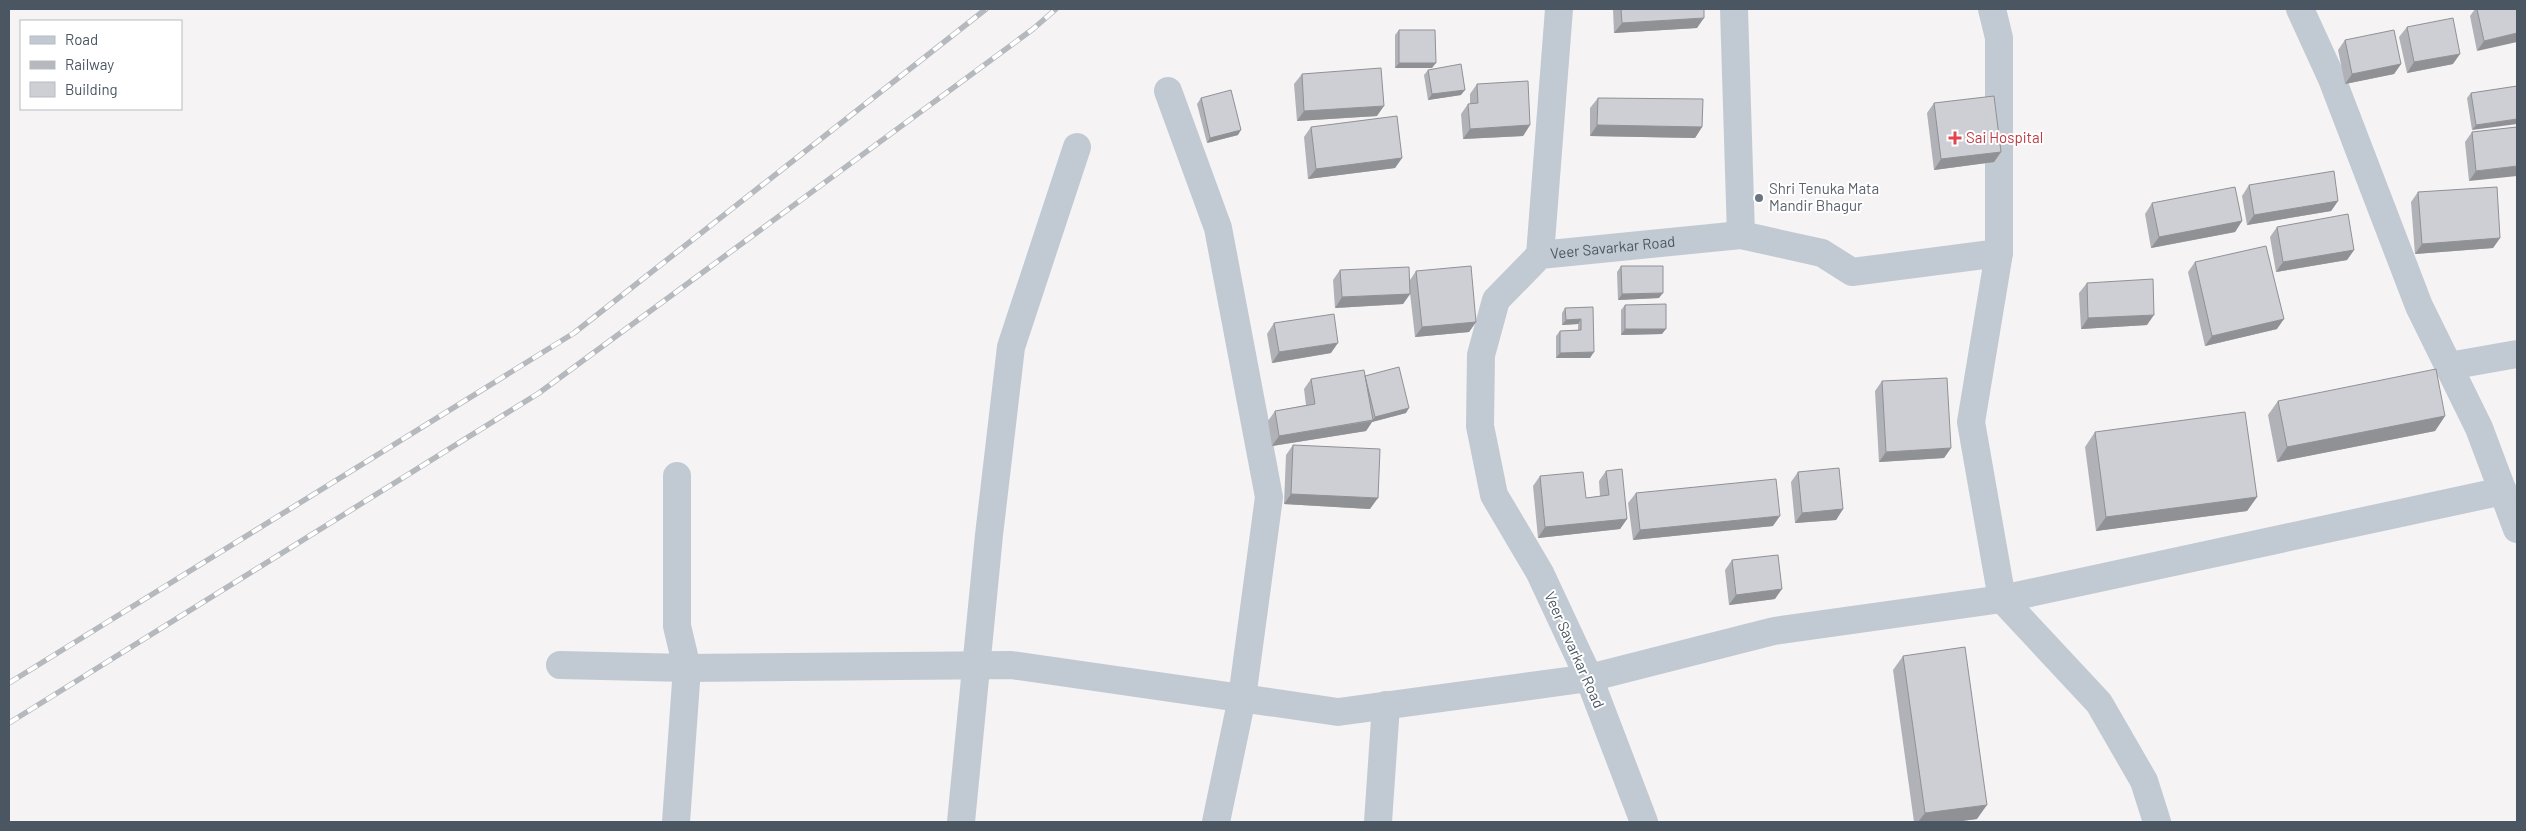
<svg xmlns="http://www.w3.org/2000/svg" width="2526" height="831" viewBox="0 0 2526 831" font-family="Barlow,sans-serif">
  <rect width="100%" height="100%" fill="#f5f3f3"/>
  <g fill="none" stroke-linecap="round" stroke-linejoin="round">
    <g stroke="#c1cad2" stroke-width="28">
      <path d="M1734,9L1741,235"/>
      <path d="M1992,9L1999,38V253L1971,422L2002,599L2099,703L2144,781L2157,822"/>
      <path d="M2300,9L2332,79L2419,306L2479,428L2517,529"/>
      <path d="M1168,91L1218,228L1269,497L1242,698L1216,822"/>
      <path d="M1540,255L1559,9"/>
      <path d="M2449,366L2517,354"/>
      <path d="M560,665L687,668L1011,665L1338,712L1589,678L1774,631L2002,599L2503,491"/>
      <path d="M676,822L687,668L677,626V476"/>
      <path d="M961,822L989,535L1011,347L1077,147"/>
      <path d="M1378,822L1386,705"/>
      <path id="s1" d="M1644,822L1589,678L1540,573L1494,495L1480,426L1481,355L1496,300L1540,255L1741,235L1822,253L1852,272L1999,253"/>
    </g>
    <g stroke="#b5b8bd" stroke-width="5.5">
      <path id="rail" d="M9,683L574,333L986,9
        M9,723L539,393L1033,29L1056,9"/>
    </g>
    <use href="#rail" stroke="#fff" stroke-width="4" stroke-dasharray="11" stroke-linecap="butt"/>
  </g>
  <path fill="#b0b2b7" d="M1613,9H1704L1697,28L1614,33Z
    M2475,9H2517L2477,51L2470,16Z
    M2407,27L2453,64L2407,73L2399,37Z
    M1399,30L1432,68H1395V35Z
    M2345,40L2401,64L2394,74L2345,84L2338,50Z
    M1428,70L1461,95L1428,100L1424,75Z
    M1302,74L1377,116L1297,121L1294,84Z
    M1477,84L1530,125L1523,136L1463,139L1461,114L1468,104H1470V94Z
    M2517,86L2472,130L2467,98L2471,93Z
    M1201,98L1238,135L1207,143L1197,104Z
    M1598,98L1702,127L1695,138L1590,136V108Z
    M1934,103L2001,152L1994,162L1934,170L1927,113Z
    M1311,127L1402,158L1395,168L1308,179L1304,137Z
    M2517,127L2469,181L2465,142L2472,132Z
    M2249,185L2338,201L2331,211L2247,225L2242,196Z
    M2418,192L2500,238L2493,248L2415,254L2411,202Z
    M2152,203L2242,221L2235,232L2151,248L2145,214Z
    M2277,227L2354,250L2347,260L2276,272L2270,237Z
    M2195,262L2277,329L2205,346L2188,272Z
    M1621,266L1659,298L1618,300L1617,272Z
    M1340,270L1410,280L1416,271L1476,322L1469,332L1415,337L1410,293V294L1403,304L1335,308L1333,280Z
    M2087,283L2147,325L2081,329L2079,293Z
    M1625,305L1662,334L1621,335V310Z
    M1593,307L1590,358H1556V336L1560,331L1578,330V324L1562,325V313L1565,308Z
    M1274,323L1331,353L1272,363L1267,334Z
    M1365,376L1406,413L1372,422L1366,431L1272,446L1268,421L1275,411L1306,405L1304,389L1311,379Z
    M1882,381L1951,448L1944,458L1879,462L1875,391Z
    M2278,401L2445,416L2435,431L2277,462L2268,415Z
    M2095,432L2257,497L2247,511L2096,531L2085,447Z
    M1293,445L1370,509L1284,504L1286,455Z
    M1606,471L1627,519L1620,529L1538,538L1533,486L1540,476L1586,498L1600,496L1599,481Z
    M1798,472L1843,509L1836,520L1795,523L1791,482Z
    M1636,493L1773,526L1633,540L1628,503Z
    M1732,560L1775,599L1729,605L1725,570Z
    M1903,656L1977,819L1954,822H1914L1893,670Z"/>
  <path fill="#909195" d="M1704,18L1697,28L1614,33L1622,23Z
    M2517,33V42L2477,51L2484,41Z
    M2460,54L2453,64L2407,73L2414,62Z
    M1399,63H1436L1432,68H1395Z
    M2401,64L2394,74L2345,84L2352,74Z
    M1465,90L1461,95L1428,100L1432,94Z
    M1384,106L1377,116L1297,121L1304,111Z
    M2517,119V124L2472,130L2476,125Z
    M1530,125L1523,136L1463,139L1470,129Z
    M1597,125L1702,127L1695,138L1590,136Z
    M1241,130L1238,135L1207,143L1210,138Z
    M2001,152L1994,162L1934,170L1941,159Z
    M1402,158L1395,168L1308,179L1316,169Z
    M2517,166V176L2469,181L2476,171Z
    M2338,201L2331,211L2247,225L2254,215Z
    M2242,221L2235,232L2151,248L2159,237Z
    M2500,238L2493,248L2415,254L2422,244Z
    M2354,250L2347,260L2276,272L2283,262Z
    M1663,293L1659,298L1618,300L1622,294Z
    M1410,294L1403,304L1335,308L1342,297Z
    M2154,315L2147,325L2081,329L2088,318Z
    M1581,319L1578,324L1562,325L1566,320Z
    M2284,319L2277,329L2205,346L2212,336Z
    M1476,322L1469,332L1415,337L1422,327Z
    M1625,329H1666L1662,334L1621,335Z
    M1338,343L1331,353L1272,363L1279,352Z
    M1594,352L1590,358H1556L1560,353Z
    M1409,408L1406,413L1372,422L1366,431L1272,446L1279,436L1372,421L1375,417Z
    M2445,416L2435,431L2277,462L2287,447Z
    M1951,448L1944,458L1879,462L1886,452Z
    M1291,494L1378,498L1370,509L1284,504Z
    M2257,497L2247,511L2096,531L2106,517Z
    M1843,509L1836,520L1795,523L1802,513Z
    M1780,516L1773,526L1633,540L1640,530Z
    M1627,519L1620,529L1538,538L1545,527Z
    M1782,589L1775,599L1729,605L1736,595Z
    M1987,805L1977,819L1954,822H1918L1925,813Z"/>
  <path fill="#cdcfd5" stroke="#909195" d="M1621,9H1704V18L1622,23Z
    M2477,9H2517V33L2484,41Z
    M2453,18L2460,54L2414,62L2407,27Z
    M1399,30H1435L1436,63H1399Z
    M2394,30L2401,64L2352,74L2345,40Z
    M1461,64L1465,90L1432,94L1428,70Z
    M1381,68L1384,106L1304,111L1302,74Z
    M1528,81L1530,125L1470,129L1468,104L1478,103L1477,84Z
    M2517,86V119L2476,125L2471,93Z
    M1231,90L1241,130L1210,138L1201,98Z
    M1994,96L2001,152L1941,159L1934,103Z
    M1598,98L1703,99L1702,127L1597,125Z
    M1397,116L1402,158L1316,169L1311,127Z
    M2517,127V166L2476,171L2472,132Z
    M2334,171L2338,201L2254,215L2249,185Z
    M2235,187L2242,221L2159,237L2152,203Z
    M2497,187L2500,238L2422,244L2418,192Z
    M2348,214L2354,250L2283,262L2277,227Z
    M2266,246L2284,319L2212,336L2195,262Z
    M1471,266L1476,322L1422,327L1416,271Z
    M1621,266H1663V293L1622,294Z
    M1409,267L1410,294L1342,297L1340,270Z
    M2153,279L2154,315L2088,318L2087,283Z
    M1666,304V329H1625V305Z
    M1593,307L1594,352L1560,353V331L1581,330V319L1566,320L1565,308Z
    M1334,314L1338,343L1279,352L1274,323Z
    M1399,367L1409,408L1375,417L1365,376Z
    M2436,369L2445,416L2287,447L2278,401Z
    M1364,370L1373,420L1279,436L1275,411L1315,404L1311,379Z
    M1947,378L1951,448L1886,452L1882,381Z
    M2245,412L2257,497L2106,517L2095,432Z
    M1293,445L1380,449L1378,498L1291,494Z
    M1839,468L1843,509L1802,513L1798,472Z
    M1622,469L1627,519L1545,527L1540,476L1583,472L1586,498L1609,495L1606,471Z
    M1776,479L1780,516L1640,530L1636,493Z
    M1778,555L1782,589L1736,595L1732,560Z
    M1965,647L1987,805L1925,813L1903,656Z"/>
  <path fill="#e0444e" stroke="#fff" stroke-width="2" d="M1952.5 130.5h5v5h5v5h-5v5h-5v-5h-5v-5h5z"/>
  <circle fill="#6b7280" stroke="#fff" stroke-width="2" cx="1759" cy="198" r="5"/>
  <g text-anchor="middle" stroke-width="4" stroke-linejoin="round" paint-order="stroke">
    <g font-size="15" fill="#be3a42" stroke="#fff" text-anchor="start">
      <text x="1966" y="143">Sai Hospital</text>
    </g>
    <g font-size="15" fill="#5b616d" stroke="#fff" text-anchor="start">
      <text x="1769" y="194">Shri Tenuka Mata<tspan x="1769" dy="17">Mandir Bhagur</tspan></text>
    </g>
    <g font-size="15" fill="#4a5661" stroke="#fff">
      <text dy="5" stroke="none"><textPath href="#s1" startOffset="695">Veer Savarkar Road</textPath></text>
      <text transform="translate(1574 650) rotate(66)" y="5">Veer Savarkar Road</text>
    </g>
  </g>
  <rect width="2526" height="831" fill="none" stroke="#4a5661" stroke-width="20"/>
  <rect x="20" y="20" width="162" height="90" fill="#ffffff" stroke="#b7bbc0"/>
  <rect x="30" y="36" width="25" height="8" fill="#c1cad2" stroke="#b7bbc0"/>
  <text x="65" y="45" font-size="15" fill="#4a5661">Road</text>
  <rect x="30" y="61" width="25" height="8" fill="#b5b8bd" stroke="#b7bbc0"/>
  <text x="65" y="70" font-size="15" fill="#4a5661">Railway</text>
  <rect x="30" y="82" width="25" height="15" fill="#cdcfd5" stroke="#b7bbc0"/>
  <text x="65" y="95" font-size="15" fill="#4a5661">Building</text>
</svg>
